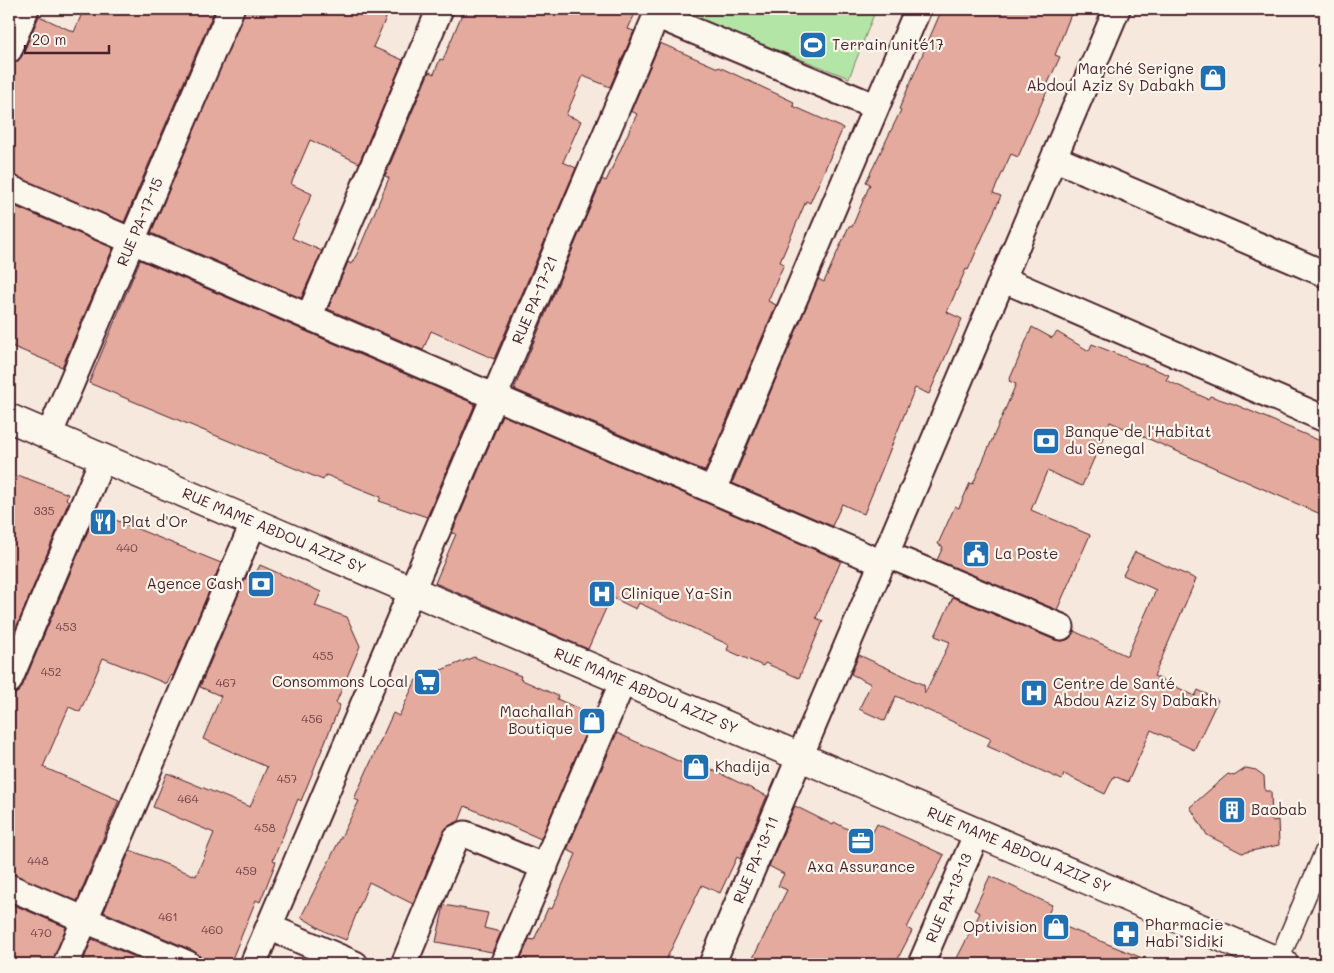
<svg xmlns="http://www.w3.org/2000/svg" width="1334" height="973" viewBox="0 0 1334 973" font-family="Mali,sans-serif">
  <rect width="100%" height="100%" fill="#f6e8dc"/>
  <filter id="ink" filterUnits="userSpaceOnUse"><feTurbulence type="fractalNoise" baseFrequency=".02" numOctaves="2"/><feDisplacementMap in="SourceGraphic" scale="10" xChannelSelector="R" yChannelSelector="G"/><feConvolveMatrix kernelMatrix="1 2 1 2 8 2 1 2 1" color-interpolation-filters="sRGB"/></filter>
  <g filter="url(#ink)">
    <path fill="#b2e5a6" stroke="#7e8268" d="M681,9H876L849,78L680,12Z"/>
    <path fill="#e3aa9d" stroke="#4a1f2b" d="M84,9H215L124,222L9,174V64L17,62L22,56L39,16L74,32Z
      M245,9H390L373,47L403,60L359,163L310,140L291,184L312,194L292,238L322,251L301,298L151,233Z
      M464,9H637L628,29L634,31L610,87L583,76L566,115L581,121L563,162L576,168L494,359L431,331L423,350L328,309L348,262L351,264L357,254L389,178L385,176L429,72L434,74L440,59L443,60Z
      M942,9H1073L1055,55L1060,57L1048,83L1050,84L1018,157L1011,154L993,193L1001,196L968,270L966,269L947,312L962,319L929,394L915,388L864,514L842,504L832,526L732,483L818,279L824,282L849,226L852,227L870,184L866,182L901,110L899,109Z
      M660,43L718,68L719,67L794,102L793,106L843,128L810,203L806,201L780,262L784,264L768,301L776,305L705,471L514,389L602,179L606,181L637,114L631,111Z
      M9,204L113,248L62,367L9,345Z
      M140,260L475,404L427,517L379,501L381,497L326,475L323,480L89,383Z
      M1032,327L1052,338L1057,332L1089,351L1092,344L1169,375L1166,380L1208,399L1210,396L1234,404L1325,443V516L1110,422L1082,486L1047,471L1031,510L1090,535L1057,610L937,560L943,547L938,544L955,506L959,508L970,483L973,484L1016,384L1009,381Z
      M502,415L841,561L816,618L823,621L799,678L765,663L763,666L727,650L729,645L639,603L636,609L611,597L588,649L435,583L456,534L452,533Z
      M18,475L68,494L66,499L69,501L9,645V498Z
      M96,512L221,563L173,676L171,675L167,684L103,658L80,712L69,707L43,767L119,800L77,901L9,873V695L17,693L22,687Z
      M1135,552L1196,579L1154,676L1195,696L1198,690L1218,700L1194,750L1151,730L1128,782L1114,776L1105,794L1064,774L1062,780L987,746L991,739L896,696L885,721L859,709L871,684L851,674L859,655L924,685L925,693L950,642L935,636L953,597L1055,640L1062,641L1069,639L1074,631L1127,656L1156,590L1123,575Z
      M260,565L321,592L315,606L347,617L360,646L336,703L340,705L301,801L298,799L273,860L276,862L260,902L256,900L230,964H202L200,956L194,951L104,912L130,850L196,876L214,833L153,807L167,773L250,807L267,767L203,739L221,696L200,687L247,574L254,577Z
      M474,657L521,676L520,679L558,696L557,699L593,715L541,839L465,806L459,821L450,825L443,833L413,904L369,882L346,940L326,932L301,917L359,801L354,799L393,713L399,716L416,680Z
      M617,733L691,767L694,761L767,796L743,853L740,859L737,857L720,893L702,885L664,964H525L527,959L521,958L529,939L534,940L548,908L552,909L576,854L567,850Z
      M1246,768L1256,770L1264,776L1265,791H1271L1272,821L1278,820L1279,845L1242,853L1207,835L1190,807L1228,774L1234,776Z
      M795,806L833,825L834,822L869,840L877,824L944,855L907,928L912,931L895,964H750L787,890L778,886L784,874L769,866Z
      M990,876L1052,905L1046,919L1157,964H954L980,913L974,910Z
      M9,903L66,927L52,964H9Z
      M444,905L488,913L484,928L501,932L492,952L436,942Z
      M92,939L152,964H82Z"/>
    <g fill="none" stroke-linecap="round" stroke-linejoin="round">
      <g stroke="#4a1f2b" stroke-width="22">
        <path id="pedestrian" d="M1278,962L1325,851"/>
      </g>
      <g stroke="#4a1f2b" stroke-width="29">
        <path id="minor" d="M656,15L876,107
          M9,50L26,9
          M1054,158L1325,274
          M9,188L882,563
          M1002,279L1325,419
          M309,317L440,9
          M49,435L231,9
          M713,490L918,9
          M886,554L1061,627
          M9,681L103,458
          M9,887L188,964
          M269,927L355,964
          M66,964L254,522
          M253,964L659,9
          M404,964L456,838L465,834L545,867
          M503,964L623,681
          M712,964L1117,9
          M921,964L977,833"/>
      </g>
      <g stroke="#4a1f2b" stroke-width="31">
        <path id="tertiary" d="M9,418L1284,964"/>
      </g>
      <use href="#pedestrian" stroke="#fbf7ec" stroke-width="19"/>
      <use href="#minor" stroke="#fbf7ec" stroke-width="25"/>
      <use href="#tertiary" stroke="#fbf7ec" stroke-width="28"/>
    </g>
  </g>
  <defs>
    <g id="stadium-square" transform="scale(1.4375)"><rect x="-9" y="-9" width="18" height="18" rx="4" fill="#1f6fb2" stroke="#fbf7ec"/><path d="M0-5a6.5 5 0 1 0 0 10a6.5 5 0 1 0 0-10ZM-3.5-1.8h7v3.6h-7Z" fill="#fff"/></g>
    <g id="shop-square" transform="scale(1.4375)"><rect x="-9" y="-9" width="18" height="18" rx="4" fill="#1f6fb2" stroke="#fbf7ec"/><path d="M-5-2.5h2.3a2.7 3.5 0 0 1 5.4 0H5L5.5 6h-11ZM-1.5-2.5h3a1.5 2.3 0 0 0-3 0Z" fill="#fff"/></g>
    <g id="bank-square" transform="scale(1.4375)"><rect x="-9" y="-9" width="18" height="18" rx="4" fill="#1f6fb2" stroke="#fbf7ec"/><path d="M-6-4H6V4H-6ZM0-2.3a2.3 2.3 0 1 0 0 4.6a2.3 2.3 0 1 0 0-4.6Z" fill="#fff"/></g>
    <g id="restaurant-square" transform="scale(1.4375)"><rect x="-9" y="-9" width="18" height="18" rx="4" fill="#1f6fb2" stroke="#fbf7ec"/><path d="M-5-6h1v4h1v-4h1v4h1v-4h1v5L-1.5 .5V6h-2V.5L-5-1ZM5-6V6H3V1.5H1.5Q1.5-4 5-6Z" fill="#fff"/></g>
    <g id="civic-square" transform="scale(1.4375)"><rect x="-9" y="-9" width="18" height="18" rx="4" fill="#1f6fb2" stroke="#fbf7ec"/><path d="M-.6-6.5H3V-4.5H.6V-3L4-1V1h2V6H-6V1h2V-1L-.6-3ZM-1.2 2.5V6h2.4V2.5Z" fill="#fff"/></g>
    <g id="hospital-square" transform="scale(1.4375)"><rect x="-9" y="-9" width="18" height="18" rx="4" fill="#1f6fb2" stroke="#fbf7ec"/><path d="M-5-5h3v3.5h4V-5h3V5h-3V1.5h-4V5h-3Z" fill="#fff"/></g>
    <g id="supermarket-square" transform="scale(1.4375)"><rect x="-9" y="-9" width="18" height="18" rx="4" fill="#1f6fb2" stroke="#fbf7ec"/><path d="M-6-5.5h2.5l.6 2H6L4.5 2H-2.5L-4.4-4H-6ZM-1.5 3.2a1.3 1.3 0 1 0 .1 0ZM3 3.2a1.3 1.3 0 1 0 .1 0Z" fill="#fff"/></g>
    <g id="building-square" transform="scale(1.4375)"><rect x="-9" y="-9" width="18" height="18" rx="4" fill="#1f6fb2" stroke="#fbf7ec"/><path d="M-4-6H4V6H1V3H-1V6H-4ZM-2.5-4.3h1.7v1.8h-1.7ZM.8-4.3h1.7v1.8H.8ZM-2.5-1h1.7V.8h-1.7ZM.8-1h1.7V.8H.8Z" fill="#fff"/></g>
    <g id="office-square" transform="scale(1.4375)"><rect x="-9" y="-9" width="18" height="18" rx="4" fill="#1f6fb2" stroke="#fbf7ec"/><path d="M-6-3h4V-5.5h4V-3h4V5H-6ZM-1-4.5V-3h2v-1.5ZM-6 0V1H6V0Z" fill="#fff"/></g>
    <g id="pharmacy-square" transform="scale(1.4375)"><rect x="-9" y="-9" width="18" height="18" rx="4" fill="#1f6fb2" stroke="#fbf7ec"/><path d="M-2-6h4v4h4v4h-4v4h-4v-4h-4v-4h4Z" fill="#fff"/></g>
  </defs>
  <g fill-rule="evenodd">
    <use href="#stadium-square" x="813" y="45"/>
    <use href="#shop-square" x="1213" y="78"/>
    <use href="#bank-square" x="1046" y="441"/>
    <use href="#restaurant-square" x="103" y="522"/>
    <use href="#civic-square" x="976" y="554"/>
    <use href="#bank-square" x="261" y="584"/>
    <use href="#hospital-square" x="602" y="594"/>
    <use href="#supermarket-square" x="427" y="682"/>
    <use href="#hospital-square" x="1034" y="693"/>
    <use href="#shop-square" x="592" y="721"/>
    <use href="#shop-square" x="696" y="767"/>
    <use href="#building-square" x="1232" y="810"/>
    <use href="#office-square" x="861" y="841"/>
    <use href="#shop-square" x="1056" y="927"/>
    <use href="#pharmacy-square" x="1126" y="934"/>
  </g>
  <g text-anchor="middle" stroke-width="4.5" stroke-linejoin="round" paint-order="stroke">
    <g font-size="12" fill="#704248">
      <text x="44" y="515">335</text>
      <text x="127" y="552">440</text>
      <text x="66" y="631">453</text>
      <text x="323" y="660">455</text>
      <text x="51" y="676">452</text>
      <text x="226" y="687">467</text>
      <text x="312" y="723">456</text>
      <text x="287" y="783">457</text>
      <text x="188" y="803">464</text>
      <text x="265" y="832">458</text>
      <text x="38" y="865">448</text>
      <text x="246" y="875">459</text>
      <text x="168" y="921">461</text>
      <text x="212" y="934">460</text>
      <text x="41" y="937">470</text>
    </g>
    <g font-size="15" fill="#4a1f2b" stroke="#fbf7ec" text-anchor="start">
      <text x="832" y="50">Terrain unité17</text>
      <text x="1194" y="74" text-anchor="end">Marché Serigne<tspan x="1194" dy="17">Abdoul Aziz Sy Dabakh</tspan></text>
      <text x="1065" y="437">Banque de l'Habitat<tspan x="1065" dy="17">du Senegal</tspan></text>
      <text x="122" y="527">Plat d'Or</text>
      <text x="995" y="559">La Poste</text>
      <text x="242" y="589" text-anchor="end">Agence Cash</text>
      <text x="621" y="599">Clinique Ya-Sin</text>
      <text x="408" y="687" text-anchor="end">Consommons Local</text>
      <text x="1053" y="689">Centre de Santé<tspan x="1053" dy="17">Abdou Aziz Sy Dabakh</tspan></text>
      <text x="573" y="717" text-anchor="end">Machallah<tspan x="573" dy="17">Boutique</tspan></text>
      <text x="715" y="772">Khadija</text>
      <text x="1251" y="815">Baobab</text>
      <text x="861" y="872" text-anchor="middle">Axa Assurance</text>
      <text x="1145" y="930">Pharmacie<tspan x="1145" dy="17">Habi Sidiki</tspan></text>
      <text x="1037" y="932" text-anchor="end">Optivision</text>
    </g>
    <g font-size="15" fill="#4a1f2b" stroke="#fbf7ec">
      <text transform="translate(140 222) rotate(-67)" y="5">RUE PA-17-15</text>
      <text transform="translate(535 300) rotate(-67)" y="5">RUE PA-17-21</text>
      <text transform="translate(274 531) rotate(23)" y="5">RUE MAME ABDOU AZIZ SY</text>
      <text transform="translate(646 691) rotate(23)" y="5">RUE MAME ABDOU AZIZ SY</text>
      <text transform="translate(1019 850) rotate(23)" y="5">RUE MAME ABDOU AZIZ SY</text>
      <text transform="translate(756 860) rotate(-67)" y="5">RUE PA-13-11</text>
      <text transform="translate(949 898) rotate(-67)" y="5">RUE PA-13-13</text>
    </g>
  </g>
  <rect width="1334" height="973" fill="none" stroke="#fbf7ec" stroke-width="30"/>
  <rect x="15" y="15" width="1304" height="943" fill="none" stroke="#4a1f2b" stroke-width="2" filter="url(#ink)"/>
  <path d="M25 45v8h84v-8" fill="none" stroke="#4a1f2b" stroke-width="2.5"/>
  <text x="32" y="45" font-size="15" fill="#4a1f2b" stroke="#fbf7ec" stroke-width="4" paint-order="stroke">20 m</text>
</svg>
